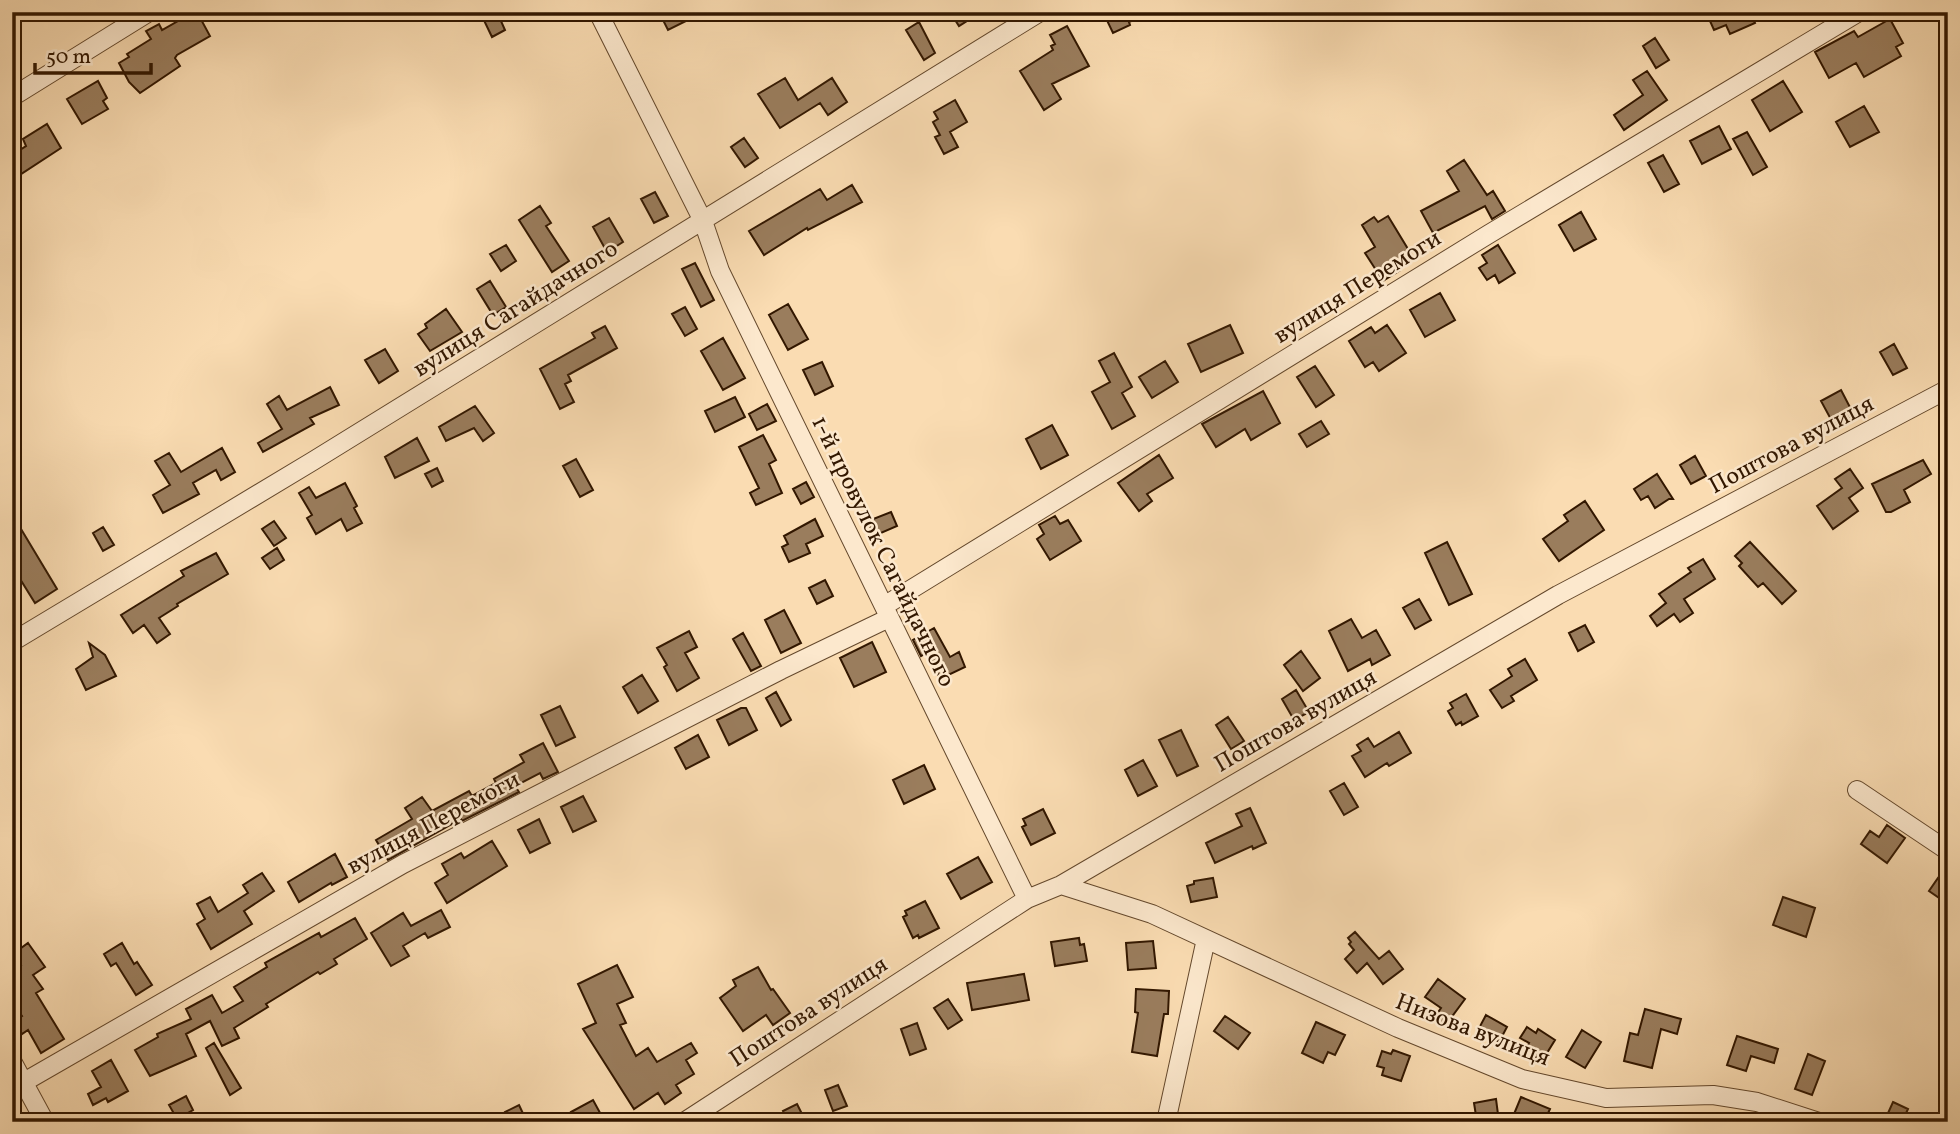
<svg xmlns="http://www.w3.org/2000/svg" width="1960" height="1134" viewBox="0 0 1960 1134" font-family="Vollkorn,serif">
  <rect width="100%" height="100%" fill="#fadcb2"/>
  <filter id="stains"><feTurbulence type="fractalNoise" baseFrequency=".00286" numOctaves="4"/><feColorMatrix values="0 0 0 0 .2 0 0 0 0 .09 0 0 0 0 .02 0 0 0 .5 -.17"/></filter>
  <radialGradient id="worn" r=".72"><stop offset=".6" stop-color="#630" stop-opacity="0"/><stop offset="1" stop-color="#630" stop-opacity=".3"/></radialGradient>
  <path fill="#9a7d5d" stroke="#321700" stroke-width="2" d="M194,12H197L210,36L177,55L175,58L180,66L140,93L129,82L119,63L129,57L127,54L151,39L146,31L159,24L162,30Z
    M480,12H497L505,30L492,37Z
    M659,12H704L668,30Z
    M950,12H981L959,26Z
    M1103,12H1151L1129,22L1130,25L1113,33Z
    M1706,12H1755L1751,14L1755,23L1730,34L1726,25L1714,30Z
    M1890,19L1903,43L1896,47L1901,56L1864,77L1856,63L1829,78L1815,52L1854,31L1858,37Z
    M919,22L935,53L924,60L906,30Z
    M1067,26L1089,66L1052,84L1061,99L1044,110L1020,71L1053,50L1051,46L1055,44L1050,35Z
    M1655,38L1669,60L1656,68L1643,46Z
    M1647,71L1667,100L1624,130L1614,115L1643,95L1633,80Z
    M785,78L798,100L832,78L847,102L828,115L820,103L780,128L758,94Z
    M98,81L107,98L103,101L108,109L82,124L67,99Z
    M1783,81L1802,112L1770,131L1752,100Z
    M955,100L967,122L950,132L958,147L944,154L935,137L940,135L933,122L938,119L934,112Z
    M1864,106L1879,132L1850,147L1836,122Z
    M47,124L61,148L18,176L12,167V155L26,146L23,139Z
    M1719,126L1731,149L1702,164L1690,141Z
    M1747,132L1767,167L1753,175L1733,139Z
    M744,138L758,158L745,167L731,147Z
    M1663,155L1679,184L1664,192L1648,163Z
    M1464,160L1487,195L1493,191L1505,211L1492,219L1485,206L1433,233L1421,211L1459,191L1447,171Z
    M852,185L862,202L808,230L807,228L764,255L749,231L820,189L827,200Z
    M655,192L668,216L654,223L641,199Z
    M540,206L551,223L546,226L569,261L552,272L519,220Z
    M1581,212L1596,239L1574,251L1559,225Z
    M1388,216L1411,254L1394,264L1399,271L1383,281L1365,253L1375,247L1362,225L1374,217L1378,222Z
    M609,218L623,242L607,252L593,227Z
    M506,245L516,261L501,271L490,254Z
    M1498,245L1515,273L1499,283L1495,275L1487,280L1479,268L1487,263L1482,255Z
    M695,263L714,300L701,307L682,269Z
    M490,281L506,307L493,315L477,289Z
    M1440,293L1455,320L1425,337L1410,310Z
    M788,304L808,339L788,350L769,315Z
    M685,307L697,329L685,336L672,314Z
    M446,309L462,332L430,351L418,334L427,328L425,324Z
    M1230,325L1243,353L1201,372L1188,344Z
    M1387,325L1406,353L1379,371L1373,362L1365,367L1349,341L1371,327L1375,333Z
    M605,326L617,348L568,375L571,381L565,384L574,402L560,409L540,369L595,338L592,333Z
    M723,338L745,378L723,390L701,351Z
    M1894,344L1907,368L1893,375L1880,352Z
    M385,349L398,371L379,383L365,360Z
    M1114,353L1132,387L1122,393L1135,416L1112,429L1092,392L1110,382L1099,361Z
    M1165,361L1178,382L1152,398L1139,377Z
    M822,362L833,386L815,395L803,370Z
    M1315,366L1334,395L1316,407L1297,377Z
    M330,387L339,405L310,418L314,424L263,452L258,443L282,429L267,404L279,396L287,410Z
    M1841,390L1854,415L1834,425L1821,401Z
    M1263,391L1280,423L1251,440L1245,429L1216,447L1202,424Z
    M735,397L745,417L715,432L705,411Z
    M767,404L776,421L757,430L749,414Z
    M475,406L494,433L483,441L474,428L446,441L439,427Z
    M1321,421L1329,434L1307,447L1299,434Z
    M1052,425L1068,455L1041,469L1026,439Z
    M763,435L776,460L769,464L782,493L756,505L750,493L759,488L739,447Z
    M417,438L429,461L395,478L385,457Z
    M222,448L235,472L221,480L216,470L193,483L199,494L163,513L153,495L170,485L155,461L169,453L181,472Z
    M1159,455L1173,478L1147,494L1152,501L1139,511L1118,483Z
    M1695,456L1706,476L1691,484L1680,465Z
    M576,459L593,490L580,497L563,466Z
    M1923,460L1931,474L1904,490L1910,502L1891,512H1886L1872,484Z
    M437,468L443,481L432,487L425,474Z
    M1850,469L1863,488L1849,498L1858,511L1833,529L1817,506L1842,488L1835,479Z
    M1657,474L1673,499H1669L1655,508L1648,496L1641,500L1634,489Z
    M806,482L814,497L801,504L793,489Z
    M345,483L357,506L354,508L362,523L347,531L341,519L316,534L307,518L312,515L299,493L309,487L316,498Z
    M1585,501L1604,530L1559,561L1543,539L1568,521L1564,515Z
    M891,512L897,526L874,536L868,521Z
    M12,514L57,589L35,603L12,566Z
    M1055,516L1060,524L1068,520L1081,541L1050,560L1037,539L1044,534L1039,525Z
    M815,519L823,536L806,544L810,553L789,562L782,547L788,544L784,536Z
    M274,521L286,538L274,546L262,529Z
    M103,527L114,545L103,551L93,533Z
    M1447,542L1472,594L1449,605L1425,553Z
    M1750,542L1796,591L1782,604L1763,583L1758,587L1739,566L1742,563L1735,556Z
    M277,548L284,560L270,569L262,558Z
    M216,553L228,574L177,604L178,606L159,618L170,634L157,643L144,625L133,633L121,615L184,576L181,571Z
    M1703,559L1715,579L1684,599L1693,613L1680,622L1674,614L1657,626L1650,616L1666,603L1659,594L1691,572L1688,568Z
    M825,580L833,596L817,604L809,588Z
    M1419,599L1431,620L1415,629L1403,608Z
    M784,610L801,643L781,653L765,620Z
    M1351,619L1362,638L1376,630L1390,655L1372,665L1370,659L1348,671L1329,631Z
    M1585,625L1594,642L1578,651L1569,633Z
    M934,628L950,657L959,652L965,667L940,679L928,652L921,656L913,640Z
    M689,631L697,647L685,653L699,678L677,691L664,667L667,665L657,648Z
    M743,633L761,666L751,671L733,639Z
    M872,642L886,672L854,687L840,658Z
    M89,643L105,655L116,676L86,690L76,669L93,657Z
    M1301,651L1320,678L1303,691L1284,665Z
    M1525,659L1537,680L1511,696L1514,701L1502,708L1490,690L1512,676L1508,669Z
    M642,675L658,701L638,713L623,687Z
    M1296,690L1309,712L1294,720L1282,699Z
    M776,692L791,720L781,726L766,698Z
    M1466,694L1478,716L1462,725L1461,722L1456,725L1448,711L1453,708L1450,703Z
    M560,706L575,737L556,746L541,715Z
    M741,708H746L757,730L729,745L717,720Z
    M1228,717L1244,741L1231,749L1216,725Z
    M1181,730L1198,766L1177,776L1159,740Z
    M1399,732L1411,753L1389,766L1387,763L1365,777L1352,756L1361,751L1357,745L1368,738L1374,747Z
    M698,735L709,757L686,769L675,748Z
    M543,743L558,772L543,779L540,773L515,786L519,792L462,821L461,819L388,860L376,840L412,819L405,808L422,797L432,811L469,791L472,796L496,783L494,779L524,762L520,755Z
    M1143,760L1157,786L1138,796L1125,770Z
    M924,765L935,789L904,804L893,780Z
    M1344,783L1358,807L1344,815L1330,791Z
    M583,796L596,821L573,832L561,807Z
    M1250,808L1266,843L1253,849L1252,846L1215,863L1206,843L1242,826L1236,814Z
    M1043,809L1055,833L1031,845L1022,827L1026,825L1023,819Z
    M539,819L550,843L530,853L518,830Z
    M1887,825L1905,838L1887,863L1861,844L1870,831L1879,837Z
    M492,841L507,866L447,903L435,883L448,875L442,864L461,853L464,858Z
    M335,854L347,877L332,885L331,883L299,902L288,882Z
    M978,857L992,882L961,899L947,874Z
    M262,873L274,891L244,911L252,924L211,949L197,924L205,919L197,904L210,897L218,912L248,893L243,885Z
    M1213,878L1217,897L1191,902L1187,886L1194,884V881Z
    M1938,878L1948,885V904L1929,891Z
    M1783,897L1815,908L1806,937L1773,925Z
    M925,901L939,928L919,938L918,935L913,938L903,917L907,915L905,911Z
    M441,910L450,927L428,938L425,933L403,946L409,956L391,966L371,933L403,913L411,926Z
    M355,918L367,939L334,959L337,964L320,974L318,972L266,1004L268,1007L234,1028L239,1038L222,1046L210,1021L186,1034L196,1056L150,1076L135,1050L158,1037L157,1034L191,1019L186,1009L212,995L222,1013L243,1001L234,987L267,967L265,963L319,933L321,937Z
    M1355,932L1379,959L1389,951L1403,969L1383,984L1367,963L1357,973L1345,959L1354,950L1349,944L1351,942L1348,938Z
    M1079,938L1080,945L1084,944L1087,961L1055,966L1051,942Z
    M1153,941L1156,968L1128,970L1126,943Z
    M28,943L45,967L33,975L43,989L36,993L64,1039L41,1053L28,1030L22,1034L14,1022L22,1016L12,1003V972L21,965L13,954Z
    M122,943L134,964L137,962L152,985L136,995L116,963L111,966L104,954Z
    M617,965L633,997L617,1004L626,1023L620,1025L636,1056L648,1048L657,1062L691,1043L697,1053L686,1060L694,1074L676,1085L681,1093L665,1104L658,1093L634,1109L583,1029L596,1023L578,984Z
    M758,967L771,990L773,989L790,1013L773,1025L766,1015L743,1031L720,998L736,986L733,980Z
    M1024,974L1029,1000L972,1010L967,983Z
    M1438,979L1465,999L1445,1026L1434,1018L1441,1008L1425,997Z
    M1136,989L1169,991L1168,1014H1164L1157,1056L1132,1052L1138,1013L1135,1012Z
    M948,999L962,1020L948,1029L934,1008Z
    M1645,1009L1681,1019L1677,1034L1661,1029L1652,1068L1624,1061L1630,1033L1638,1035Z
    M1486,1015L1507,1027L1499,1042L1478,1030Z
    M1225,1016L1250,1033L1238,1049L1214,1031Z
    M1316,1022L1345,1035L1335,1055L1328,1052L1323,1063L1302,1053Z
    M917,1023L926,1049L910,1055L901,1029Z
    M1527,1027L1536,1033L1538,1029L1555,1040L1542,1061L1525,1050L1529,1043L1520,1038Z
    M1582,1030L1601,1042L1585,1068L1566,1057Z
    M1737,1036L1778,1049L1774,1063L1751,1056L1746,1071L1727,1065Z
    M214,1043L241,1088L230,1095L206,1048Z
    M1393,1050L1410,1056L1401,1081L1382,1075L1384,1068L1377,1066L1382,1051L1391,1054Z
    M1808,1054L1825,1061L1812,1095L1795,1089Z
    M111,1060L128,1091L108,1102L106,1098L93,1105L88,1094L101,1087L92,1071Z
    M838,1085L847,1106L833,1111L825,1090Z
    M186,1096L193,1110L177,1119L169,1105Z
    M1521,1097L1550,1109L1544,1122H1521L1512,1119Z
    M1496,1099L1499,1122H1477L1474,1103Z
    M593,1100L605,1122H577L571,1112Z
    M1893,1102L1908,1109L1902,1122H1884Z
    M797,1104L806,1122H789L783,1111Z
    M519,1105L527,1122H509L505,1112Z"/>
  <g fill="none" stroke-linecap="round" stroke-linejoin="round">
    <g stroke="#64482c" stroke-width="20">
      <path id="street" d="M598,12L703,221L720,271L1027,899
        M12,97L149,12
        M884,606L1489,234L1859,12
        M12,642L313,461L1040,12
        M1857,790L1948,851
        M1061,885L1152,914L1398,1028L1522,1079L1606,1098L1713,1095L1757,1102L1819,1122
        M12,1061L45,1122
        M12,1091L24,1082L403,864L781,670L889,618
        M684,1122L1027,899L1061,885L1558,595L1948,389
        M1166,1122L1206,939"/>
    </g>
    <use href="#street" stroke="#fce8cd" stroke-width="18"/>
  </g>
  <g text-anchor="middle" stroke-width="5" stroke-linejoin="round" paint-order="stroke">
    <g font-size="24" fill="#321700" stroke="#fce8cd">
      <text transform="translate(1357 286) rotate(-32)" y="8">вулиця Перемоги</text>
      <text transform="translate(515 308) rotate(-32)" y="8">вулиця Сагайдачного</text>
      <text transform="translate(1791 444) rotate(-28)" y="8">Поштова вулиця</text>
      <text transform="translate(884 551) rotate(64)" y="8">1-й провулок Сагайдачного</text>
      <text transform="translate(1295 720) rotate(-30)" y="8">Поштова вулиця</text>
      <text transform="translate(433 822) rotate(-28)" y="8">вулиця Перемоги</text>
      <text transform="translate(808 1011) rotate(-33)" y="8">Поштова вулиця</text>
      <text transform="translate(1473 1029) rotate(21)" y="8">Низова вулиця</text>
    </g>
  </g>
  <rect width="1960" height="1134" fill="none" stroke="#fadcb2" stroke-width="42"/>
  <rect x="14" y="14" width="1932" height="1106" fill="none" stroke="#321700" stroke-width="3.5"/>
  <rect x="21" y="21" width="1918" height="1092" fill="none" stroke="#321700" stroke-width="2"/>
  <path d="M35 63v10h116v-10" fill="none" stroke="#321700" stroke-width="3.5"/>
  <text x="46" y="63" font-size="21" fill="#321700" stroke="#fce8cd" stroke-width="5" paint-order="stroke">50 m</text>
  <rect width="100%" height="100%" filter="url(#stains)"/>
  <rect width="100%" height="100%" fill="url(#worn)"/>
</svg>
